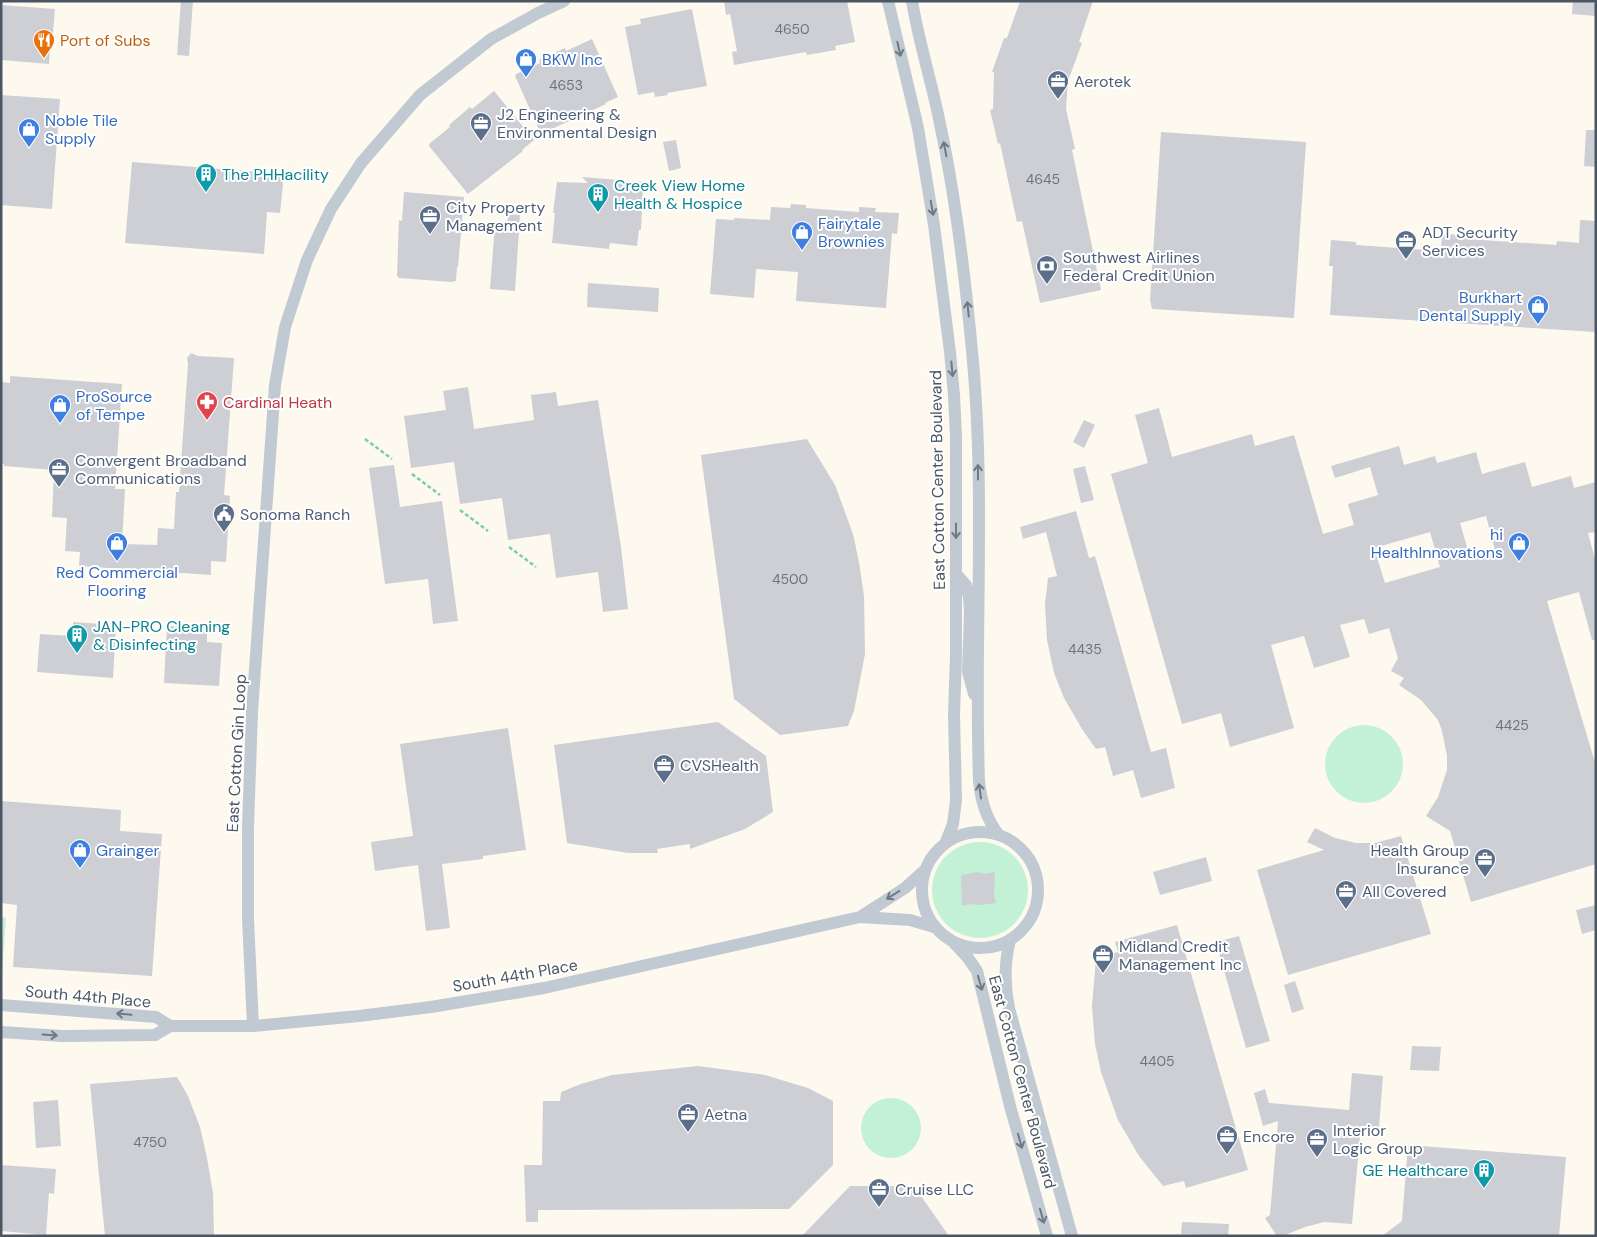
<svg xmlns="http://www.w3.org/2000/svg" width="1597" height="1237" viewBox="0 0 1597 1237" font-family="'DM Sans',sans-serif">
  <rect width="100%" height="100%" fill="#f5f3f3"/>
  <path fill="#fdf9ef" d="M1,1H1596V1236H1Z"/>
  <path fill="#c3f1d5" d="M1325 764a39 39 0 1 1 78 0a39 39 0 1 1-78 0Z
    M932 890a48 48 0 1 1 96 0a48 48 0 1 1-96 0Z
    M1,917L6,918L1,986Z
    M861 1128a30 30 0 1 1 60 0a30 30 0 1 1-60 0Z"/>
  <path fill="#cdcfd5" fill-rule="evenodd" d="M181,1H193L189,56L177,55Z
    M724,1H847L855,42L835,46L836,50L807,55L806,52L734,65L732,52L737,51L730,14L726,15Z
    M1020,1H1093L1079,42L1082,43L1068,81L1066,109L1075,149L1072,150L1101,290L1040,303L1022,221L1017,222L1000,143L998,144L990,110L993,109L994,72H992L1004,38H1007Z
    M1573,1H1596V16L1572,14Z
    M1,5L55,9L53,34L51,33L49,64L1,60Z
    M692,9L707,86L667,93L668,95L655,97L654,92L638,95L625,27L641,24L640,19Z
    M592,39L618,97L605,103L606,104L541,134L515,76L516,74L540,63L539,60L565,48L566,51Z
    M494,91L534,140L522,150L523,151L468,194L429,146V144L450,127L449,125L470,107L472,109Z
    M1,95L60,99L52,209L1,205Z
    M1586,130H1596V167L1584,166Z
    M1161,132L1306,142L1294,318L1152,309L1150,300Z
    M676,140L681,168L669,171L663,142Z
    M132,162L284,174L280,213L267,212L264,254L125,243Z
    M582,177L643,182L641,230H639L637,246L610,243L609,249L552,243L555,213H553L557,182L588,183Z
    M404,192L464,197L458,267H457L456,281L451,282L399,278L397,276L399,220L402,221Z
    M791,204L806,205V208L859,212V207L876,208L875,212L899,213L897,234L892,233L886,308L796,301L798,272L756,269L754,298L710,294L716,219L734,220V218L770,220L771,207L790,208Z
    M508,214L520,215L515,291L490,289L495,225H507Z
    M1580,220L1596,221V332L1330,315L1333,266H1329L1331,240L1356,242V245L1441,251L1442,234L1466,235V239L1556,245L1557,241L1579,243Z
    M588,283L659,288L658,312L587,307Z
    M191,353L198,356L234,358L224,495L230,496L226,562L211,561V575L79,566L80,552L65,551L67,518L52,517L54,470L4,466V464H1V382L10,383V376L122,384L115,489H125L122,544L157,545L158,528L174,529L176,492H179L188,364L187,358Z
    M468,387L474,429L534,420L531,395L556,392L558,406L598,400L621,547L628,609L603,612L598,572L556,578L550,534L508,540L502,498L460,504L454,462L411,468L404,416L446,410L443,391Z
    M1159,408L1172,457L1252,434L1255,446L1294,435L1323,534L1354,525L1348,504L1378,495L1370,467L1335,478L1331,466L1399,446L1404,465L1435,456L1437,463L1476,452L1482,474L1525,462L1532,487L1571,476L1574,488L1596,482V532L1588,533L1596,563V640H1592L1579,592L1547,601L1596,766V864L1471,902L1450,831L1426,816L1438,797L1447,770V756L1442,731L1438,720L1421,700L1399,685L1404,678L1391,671L1398,658L1389,628L1369,634L1364,619L1340,625L1350,657L1314,668L1304,636L1271,645L1294,728L1230,747L1221,713L1182,724L1111,474L1148,463L1135,415ZM1486,516L1495,550L1470,557L1460,523ZM1430,532L1440,567L1385,583L1374,548Z
    M1084,420L1095,425L1084,448L1073,442Z
    M807,439L835,485L853,534L859,562L864,596L865,654L854,711L848,726L780,735L734,699L701,455Z
    M394,465L400,507L442,501L458,621L433,624L428,579L385,584L369,468Z
    M1085,466L1094,500L1081,503L1073,469Z
    M1076,511L1089,558L1095,556L1151,752L1166,748L1175,788L1141,798L1133,770L1113,776L1105,747L1096,749L1082,729L1064,698L1054,673L1047,640L1045,604L1048,578L1057,576L1046,532L1023,539L1020,527Z
    M73,622L116,625L113,678L37,672L40,634L72,636Z
    M167,626L207,628V642L222,643L219,686L164,683Z
    M718,722L766,756L773,812L745,829L690,849V844L657,849L658,853H628L567,843L554,745Z
    M508,728L526,850L483,856V859L442,864L450,928L426,931L418,865L375,871L371,842L413,836L400,744Z
    M1,801L121,810L120,831L162,834L152,976L13,967L17,905L1,903Z
    M1315,828L1335,838L1356,843H1375L1401,836L1431,934L1288,975L1257,870L1324,850L1307,842Z
    M1206,857L1212,881L1160,895L1153,872Z
    M978,872L985,874L995,872L994,896L996,903L981,905L971,904L962,906L961,875Z
    M1596,905V930L1582,934L1576,910Z
    M1177,925L1248,1170L1186,1188L1184,1181L1163,1186L1139,1156L1118,1120L1101,1072L1095,1044L1092,1006L1096,958L1118,952L1115,942Z
    M1239,936L1270,1041L1246,1048L1216,942Z
    M1295,981L1304,1009L1292,1013L1284,985Z
    M1412,1046L1441,1047L1439,1071L1410,1070Z
    M698,1066L765,1075L808,1088L833,1101V1165L789,1209L538,1210V1222H526L524,1165H542L543,1101H560L561,1092L581,1084L612,1075Z
    M1352,1073L1383,1076L1379,1128L1361,1126L1352,1224L1324,1222L1305,1227L1283,1236H1277L1265,1218L1270,1215L1278,1121L1263,1126L1254,1093L1265,1089L1269,1103L1349,1110Z
    M177,1077L188,1096L200,1127L207,1158L213,1193L214,1236H105L90,1084Z
    M58,1100L61,1146L36,1148L33,1102Z
    M1408,1145L1566,1157L1559,1236H1382L1402,1221Z
    M1,1165L56,1169L54,1194L49,1193L46,1235L1,1231Z
    M850,1186H914L949,1236H802Z
    M1182,1222L1229,1224L1228,1236L1181,1234Z"/>
  <g fill="none" stroke-linecap="round" stroke-linejoin="round">
    <path stroke="#7ad0a6" stroke-width="2.5" stroke-dasharray="4 2.5" stroke-linecap="butt" d="M365,439L392,459
      M412,474L440,495
      M460,510L488,531
      M509,547L536,567"/>
    <path stroke="#c1cad2" stroke-width="12" d="M888,1L918,128L934,225L950,352L954,395L956,437V656L954,715L956,800L953,824L946,842
      M912,1C919,43 932,83 940,124C956,199 965,275 972,351C986,494 974,638 979,781C981,802 986,819 999,835
      M956,574L966,585L969,598L970,612L968,672L974,694
      M922 890a58 58 0 1 1 116 0a58 58 0 1 1-116 0Z
      M860,917L905,888L925,870
      M1010,940C1004,964 1004,984 1009,1008L1072,1236
      M954,943L968,958L977,971L1010,1106L1047,1236
      M1,1005L156,1017L170,1026
      M253,1026L248,919V828L252,712L275,385L285,327L307,260L331,209L361,163L420,95L491,39L538,13L564,1
      M1,1032L62,1036L155,1035L170,1026H253L359,1016L431,1007L544,988L860,917L910,920L934,927"/>
  </g>
  <defs><path id="oneway-shaft" d="M-6 0H5M1.5-3L5.5 0L1.5 3" fill="none" stroke-width="1.6" stroke-linecap="round" stroke-linejoin="round" transform="scale(1.25)"/></defs>
  <g stroke="#6e7983">
    <use href="#oneway-shaft" transform="translate(899 49) rotate(77)"/>
    <use href="#oneway-shaft" transform="translate(945 149) rotate(-101)"/>
    <use href="#oneway-shaft" transform="translate(932 208) rotate(80)"/>
    <use href="#oneway-shaft" transform="translate(968 309) rotate(-96)"/>
    <use href="#oneway-shaft" transform="translate(952 369) rotate(85)"/>
    <use href="#oneway-shaft" transform="translate(978 472) rotate(-90)"/>
    <use href="#oneway-shaft" transform="translate(956 531) rotate(90)"/>
    <use href="#oneway-shaft" transform="translate(980 791) rotate(-98)"/>
    <use href="#oneway-shaft" transform="translate(893 895) rotate(148)"/>
    <use href="#oneway-shaft" transform="translate(980 983) rotate(74)"/>
    <use href="#oneway-shaft" transform="translate(124 1014) rotate(-175)"/>
    <use href="#oneway-shaft" transform="translate(50 1035) rotate(4)"/>
    <use href="#oneway-shaft" transform="translate(1020 1141) rotate(74)"/>
    <use href="#oneway-shaft" transform="translate(1042 1216) rotate(74)"/>
  </g>
  <defs>
    <g id="restaurant-pin" transform="scale(1.125)"><path d="M0 17L-7.5 6A9.5 9.5 0 1 1 7.5 6Z" fill="#e8710a" stroke="#fff"/><path d="M-5-6h1v4h1v-4h1v4h1v-4h1v5L-1.5 .5V6h-2V.5L-5-1ZM5-6V6H3V1.5H1.5Q1.5-4 5-6Z" fill="#fff"/></g>
    <g id="shop-pin" transform="scale(1.125)"><path d="M0 17L-7.5 6A9.5 9.5 0 1 1 7.5 6Z" fill="#3f7fe0" stroke="#fff"/><path d="M-5-2.5h2.3a2.7 3.5 0 0 1 5.4 0H5L5.5 6h-11ZM-1.5-2.5h3a1.5 2.3 0 0 0-3 0Z" fill="#fff"/></g>
    <g id="office-pin" transform="scale(1.125)"><path d="M0 17L-7.5 6A9.5 9.5 0 1 1 7.5 6Z" fill="#5c6f8a" stroke="#fff"/><path d="M-6-3h4V-5.5h4V-3h4V5H-6ZM-1-4.5V-3h2v-1.5ZM-6 0V1H6V0Z" fill="#fff"/></g>
    <g id="building-pin" transform="scale(1.125)"><path d="M0 17L-7.5 6A9.5 9.5 0 1 1 7.5 6Z" fill="#0f9aa8" stroke="#fff"/><path d="M-4-6H4V6H1V3H-1V6H-4ZM-2.5-4.3h1.7v1.8h-1.7ZM.8-4.3h1.7v1.8H.8ZM-2.5-1h1.7V.8h-1.7ZM.8-1h1.7V.8H.8Z" fill="#fff"/></g>
    <g id="bank-pin" transform="scale(1.125)"><path d="M0 17L-7.5 6A9.5 9.5 0 1 1 7.5 6Z" fill="#5c6f8a" stroke="#fff"/><path d="M-6-4H6V4H-6ZM0-2.3a2.3 2.3 0 1 0 0 4.6a2.3 2.3 0 1 0 0-4.6Z" fill="#fff"/></g>
    <g id="pharmacy-pin" transform="scale(1.125)"><path d="M0 17L-7.5 6A9.5 9.5 0 1 1 7.5 6Z" fill="#e0444e" stroke="#fff"/><path d="M-2-6h4v4h4v4h-4v4h-4v-4h-4v-4h4Z" fill="#fff"/></g>
    <g id="civic-pin" transform="scale(1.125)"><path d="M0 17L-7.5 6A9.5 9.5 0 1 1 7.5 6Z" fill="#5c6f8a" stroke="#fff"/><path d="M-.6-6.5H3V-4.5H.6V-3L4-1V1h2V6H-6V1h2V-1L-.6-3ZM-1.2 2.5V6h2.4V2.5Z" fill="#fff"/></g>
  </defs>
  <g fill-rule="evenodd">
    <use href="#restaurant-pin" x="44" y="40"/>
    <use href="#shop-pin" x="526" y="59"/>
    <use href="#office-pin" x="1058" y="81"/>
    <use href="#office-pin" x="481" y="123"/>
    <use href="#shop-pin" x="29" y="129"/>
    <use href="#building-pin" x="206" y="174"/>
    <use href="#building-pin" x="598" y="194"/>
    <use href="#office-pin" x="430" y="216"/>
    <use href="#shop-pin" x="802" y="232"/>
    <use href="#office-pin" x="1406" y="241"/>
    <use href="#bank-pin" x="1047" y="266"/>
    <use href="#shop-pin" x="1538" y="306"/>
    <use href="#pharmacy-pin" x="207" y="402"/>
    <use href="#shop-pin" x="60" y="405"/>
    <use href="#office-pin" x="59" y="469"/>
    <use href="#civic-pin" x="224" y="514"/>
    <use href="#shop-pin" x="117" y="543"/>
    <use href="#shop-pin" x="1519" y="543"/>
    <use href="#building-pin" x="77" y="635"/>
    <use href="#office-pin" x="664" y="765"/>
    <use href="#shop-pin" x="80" y="850"/>
    <use href="#office-pin" x="1485" y="859"/>
    <use href="#office-pin" x="1346" y="891"/>
    <use href="#office-pin" x="1103" y="955"/>
    <use href="#office-pin" x="688" y="1114"/>
    <use href="#office-pin" x="1227" y="1136"/>
    <use href="#office-pin" x="1317" y="1139"/>
    <use href="#building-pin" x="1484" y="1170"/>
    <use href="#office-pin" x="879" y="1189"/>
  </g>
  <g text-anchor="middle" stroke-width="4" stroke-linejoin="round" paint-order="stroke">
    <g font-size="14" fill="#6b747e">
      <text x="792" y="34">4650</text>
      <text x="566" y="90">4653</text>
      <text x="1043" y="184">4645</text>
      <text x="790" y="584">4500</text>
      <text x="1085" y="654">4435</text>
      <text x="1512" y="730">4425</text>
      <text x="1157" y="1066">4405</text>
      <text x="150" y="1147">4750</text>
    </g>
    <g font-size="16" fill="#c56008" stroke="#fff" text-anchor="start">
      <text x="60" y="46">Port of Subs</text>
    </g>
    <g font-size="16" fill="#366cbe" stroke="#fff" text-anchor="start">
      <text x="542" y="65">BKW Inc</text>
      <text x="45" y="126">Noble Tile<tspan x="45" dy="18">Supply</tspan></text>
      <text x="818" y="229">Fairytale<tspan x="818" dy="18">Brownies</tspan></text>
      <text x="1522" y="303" text-anchor="end">Burkhart<tspan x="1522" dy="18">Dental Supply</tspan></text>
      <text x="76" y="402">ProSource<tspan x="76" dy="18">of Tempe</tspan></text>
      <text x="1503" y="540" text-anchor="end">hi<tspan x="1503" dy="18">HealthInnovations</tspan></text>
      <text x="117" y="578" text-anchor="middle">Red Commercial<tspan x="117" dy="18">Flooring</tspan></text>
      <text x="96" y="856">Grainger</text>
    </g>
    <g font-size="16" fill="#4e5e75" stroke="#fff" text-anchor="start">
      <text x="1074" y="87">Aerotek</text>
      <text x="497" y="120">J2 Engineering &amp;<tspan x="497" dy="18">Environmental Design</tspan></text>
      <text x="446" y="213">City Property<tspan x="446" dy="18">Management</tspan></text>
      <text x="1422" y="238">ADT Security<tspan x="1422" dy="18">Services</tspan></text>
      <text x="1063" y="263">Southwest Airlines<tspan x="1063" dy="18">Federal Credit Union</tspan></text>
      <text x="75" y="466">Convergent Broadband<tspan x="75" dy="18">Communications</tspan></text>
      <text x="240" y="520">Sonoma Ranch</text>
      <text x="680" y="771">CVSHealth</text>
      <text x="1469" y="856" text-anchor="end">Health Group<tspan x="1469" dy="18">Insurance</tspan></text>
      <text x="1362" y="897">All Covered</text>
      <text x="1119" y="952">Midland Credit<tspan x="1119" dy="18">Management Inc</tspan></text>
      <text x="704" y="1120">Aetna</text>
      <text x="1333" y="1136">Interior<tspan x="1333" dy="18">Logic Group</tspan></text>
      <text x="1243" y="1142">Encore</text>
      <text x="895" y="1195">Cruise LLC</text>
    </g>
    <g font-size="16" fill="#0d838f" stroke="#fff" text-anchor="start">
      <text x="222" y="180">The PHHacility</text>
      <text x="614" y="191">Creek View Home<tspan x="614" dy="18">Health &amp; Hospice</tspan></text>
      <text x="93" y="632">JAN-PRO Cleaning<tspan x="93" dy="18">&amp; Disinfecting</tspan></text>
      <text x="1468" y="1176" text-anchor="end">GE Healthcare</text>
    </g>
    <g font-size="16" fill="#be3a42" stroke="#fff" text-anchor="start">
      <text x="223" y="408">Cardinal Heath</text>
    </g>
    <g font-size="16" fill="#4a5661" stroke="#fff">
      <text transform="translate(937 480) rotate(-91)" y="6">East Cotton Center Boulevard</text>
      <text transform="translate(236 753) rotate(-87)" y="6">East Cotton Gin Loop</text>
      <text transform="translate(515 975) rotate(-10)" y="6">South 44th Place</text>
      <text transform="translate(88 996) rotate(5)" y="6">South 44th Place</text>
      <text transform="translate(1023 1082) rotate(75)" y="6">East Cotton Center Boulevard</text>
    </g>
  </g>
  <rect width="1597" height="1237" fill="none" stroke="#4a5661" stroke-width="5"/>
</svg>
